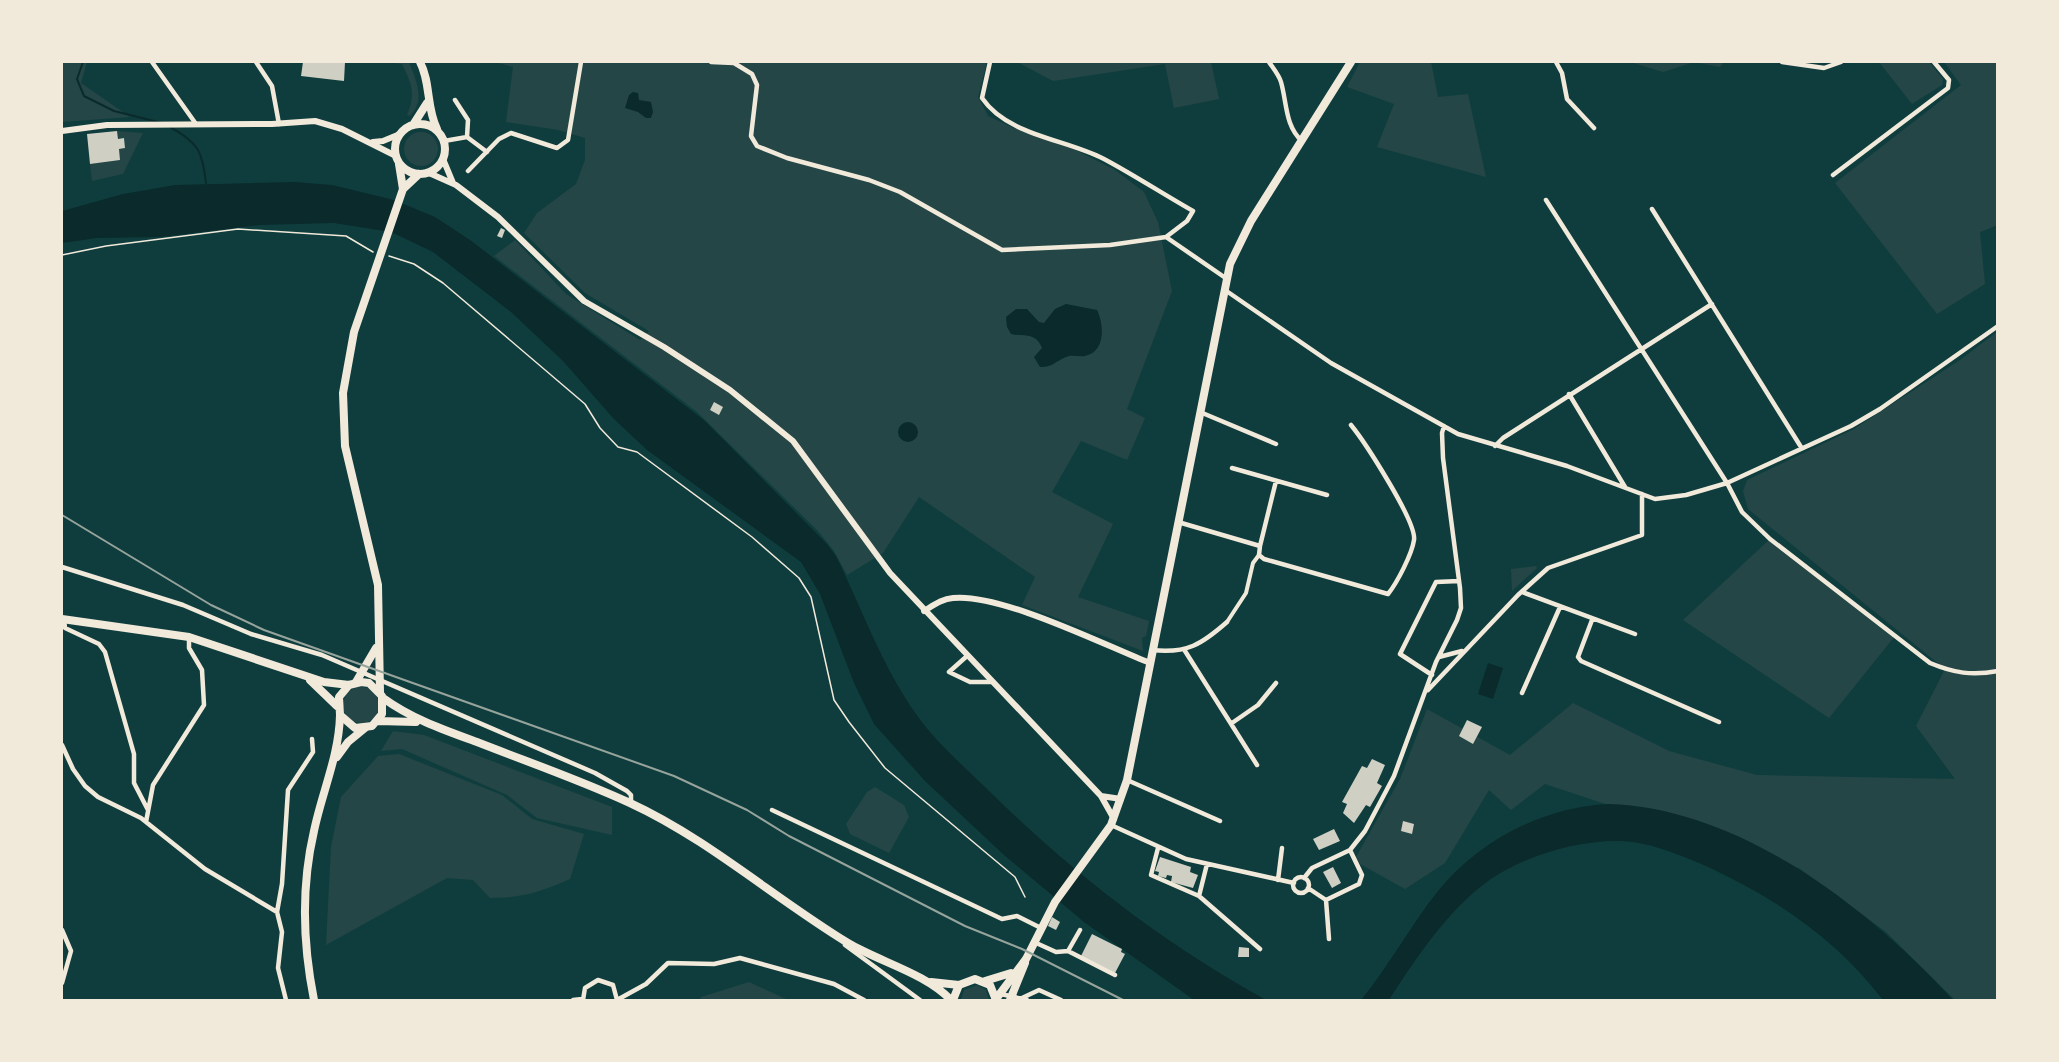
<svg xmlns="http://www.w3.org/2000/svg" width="2059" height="1062" viewBox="0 0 2059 1062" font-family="'Source Sans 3',sans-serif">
  <rect width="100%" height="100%" fill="#0f3d3e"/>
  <path fill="#244646" d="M62,62H87L81,83L130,117L62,122Z
    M385,62H409C416,81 426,99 410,116L407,115C416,94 412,84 402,64Z
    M495,62H987L978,97L988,116L1016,129L1070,147L1115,170L1144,192L1158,222L1172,291L1127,409L1145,418L1127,460L1081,441L1052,492L1113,524L1078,597L1149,621L1146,636L1142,638L1143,651L1022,605L1035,577L919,497L883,553L847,575L834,551L818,531L697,412L494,256L515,240L566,294L640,340L649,331L585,293L524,233L537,213L576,184L585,160V138L558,130L506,122L513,67Z
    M1017,62H1211L1219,99L1174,108L1165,64L1053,81Z
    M1360,62H1431L1438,97L1468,94L1486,177L1377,147L1394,104L1347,87Z
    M1630,62H1724L1720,67L1694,62L1663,72Z
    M1879,62H1929L1943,79L1942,85L1912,104Z
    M1944,62H1997L1998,225L1980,232L1985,284L1937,314L1835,183L1961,85Z
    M117,131L143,133L123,174L92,181L90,164L120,160L119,149L125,148L124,138L118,139Z
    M404 149a17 17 0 1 1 34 0a17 17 0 1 1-34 0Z
    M1997,332V1000H1955L1886,932L1799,868L1545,784L1511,810L1489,790L1445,863L1405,889L1360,864L1356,857L1400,779L1427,709L1510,755L1573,703L1669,751L1757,775L1955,779L1916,726L1945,669L1748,509L1743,491L1747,480L1854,429L1960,360Z
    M1770,539L1895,636L1829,718L1683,620Z
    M1536,566L1537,568L1512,591L1511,569Z
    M343 705a18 18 0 1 1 36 0a18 18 0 1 1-36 0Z
    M393,731L424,735L612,807V835L537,818L507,795L402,749L381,751Z
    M399,754L502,795L532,819L584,834L570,879C540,892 523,898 490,898L473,880L447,878L326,945L331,847L341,797L378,756Z
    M875,787L904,805L909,817L889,853L850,834L846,824L867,792Z
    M749,982L788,1000H700L701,997Z
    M977,985L986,990L989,1000H961L964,990Z"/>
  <path fill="#0a2a2b" d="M633,92L638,93L639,100L651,102L653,112L651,118H646L638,112L625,108L629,95Z
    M294,182L332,185L394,200L435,217L470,240L705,421L827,544L836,556C862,609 882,666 916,714C935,741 961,764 985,787C1070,871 1161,942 1266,1000H1194L1084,922L1004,855L925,781L874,724L854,683L820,594L801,562L647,450L613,418L563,361L511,312L433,252L391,232L334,223L260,225L161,237L97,238L62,243V211L123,194L175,185Z
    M1066,304L1097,310C1104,324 1106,352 1085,356C1078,357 1072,354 1066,357C1056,361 1051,368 1040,367L1034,357L1042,348C1036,332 1024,337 1011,334L1007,327L1006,317L1016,309H1027L1039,322L1044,323L1055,309Z
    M898 432a10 10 0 1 1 20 0a10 10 0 1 1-20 0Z
    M1488,663L1503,668L1493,699L1478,694Z
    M1609,804C1740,808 1869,908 1953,1000H1883C1835,937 1771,895 1699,863C1675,853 1648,842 1621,841C1578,840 1527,855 1491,879C1449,908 1416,958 1389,1000H1361C1389,966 1410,926 1438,891C1479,840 1544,807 1609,804Z"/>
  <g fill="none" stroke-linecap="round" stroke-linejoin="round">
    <path stroke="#0a2a2b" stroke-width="2" d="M83,62L77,79L84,96L114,111L162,123
      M170,127C199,143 202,151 206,183"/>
  </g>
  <path fill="#cfcfc3" d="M303,62H345L344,81L301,76Z
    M117,131L118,139L124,138L125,148L119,149L120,160L90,164L87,134Z
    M501,228L505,230L502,238L497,236Z
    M714,402L723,407L719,415L710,410Z
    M1467,720L1482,727L1473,744L1459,736Z
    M1372,759L1385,765L1377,783L1382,786L1370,807L1366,805L1354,823L1343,813L1347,804L1342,802L1362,766L1367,768Z
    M1403,821L1414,824L1412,834L1401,831Z
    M1334,829L1340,841L1319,850L1313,839Z
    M1160,857L1191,867L1190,872L1198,875L1193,888L1171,882L1172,876L1167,875L1166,878L1158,876L1159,872L1155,871Z
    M1333,867L1341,883L1332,888L1323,872Z
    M1052,917L1060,922L1056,930L1048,926Z
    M1092,934L1122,949L1121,952L1125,954L1115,973L1081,956Z
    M1239,947L1249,948V957H1238Z"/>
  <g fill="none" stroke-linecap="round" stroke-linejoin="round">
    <path stroke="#f1e9da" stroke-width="1.5" d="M62,255L106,246L238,229L346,236L373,252
      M389,256L414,264L443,283L585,404L600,428L618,447L637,452L752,537L799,578L811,597L834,700L849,722L885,768L1015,877L1025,897"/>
    <path stroke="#f1e9da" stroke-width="4" d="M1227,622L1246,593L1253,563L1259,555"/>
    <path stroke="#f1e9da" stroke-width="4.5" d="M152,62L196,124
      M256,62L272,86L279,124
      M711,62L734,63L752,74L757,85L751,136L757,146L787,158L869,180L900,192L1002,250L1110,245L1166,237L1227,279
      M990,62L982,98C1008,136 1066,139 1104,159C1134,175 1163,194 1193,211L1187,221L1166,237
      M1269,62C1273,68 1279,75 1281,82C1287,103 1285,126 1302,141
      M1556,62L1562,73L1567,99L1594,128
      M1782,62L1824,68L1841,62
      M455,100L468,120L467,137
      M444,141L467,137L487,152
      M468,171L499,139L511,133L557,148L568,140L581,62
      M1833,175L1948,88L1949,80L1934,62
      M1546,200L1727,483L1742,512L1770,539L1930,663C1954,673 1972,676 1998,671
      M1652,209L1801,447
      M1225,290L1331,363L1458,434L1567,466L1655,499L1686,495L1727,483L1851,426L1880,409L1998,326
      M1569,394L1625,487
      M1200,412L1276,444
      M1495,446L1503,438L1712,304
      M1232,468L1327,495
      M1178,522L1260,546L1259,555L1264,559L1388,594C1397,583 1412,554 1414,540C1417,522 1364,441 1351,425
      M1260,546L1276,481
      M62,567L183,605L251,634L322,655L595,773L627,791L631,795V803
      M1522,592L1635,634
      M64,619L65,628L99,644L105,652L134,754V783L148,810
      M1592,620L1578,657L1581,661L1719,722
      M1152,650C1187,654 1202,644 1227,622
      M1185,651L1257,765
      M967,656L949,672L970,682H991
      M1439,657L1462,651
      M1432,675L1400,654L1436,582L1459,581
      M1428,690L1518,595L1548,568L1642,535V494
      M1522,693L1560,607
      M1232,723L1258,705L1276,683
      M62,745L73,769L85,786L98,797L141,818L205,869L277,912L282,932L278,968L286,1000
      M1127,780L1220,821
      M772,810L1002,919L1017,916L1041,928
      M146,822L153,785L204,705L202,670L189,648V637
      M1111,825L1186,859L1294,883
      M1158,848L1151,875L1199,896L1260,949
      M1293 885a8 8 0 1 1 16 0a8 8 0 1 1-16 0Z
      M1304,878L1312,868L1350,850L1365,831L1394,776L1436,662L1457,620L1461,608L1460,588L1443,458L1442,433L1444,426
      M1278,880L1282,848
      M1308,888L1326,900L1359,884L1362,875L1350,850
      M1199,896L1207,864
      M1326,900L1329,939
      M277,912L282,884L288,790L313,752L312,739
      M62,930L71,951L62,983
      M1034,942L1056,952L1068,951L1080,930
      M845,945L920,1000
      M1068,951L1115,975
      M1001,994L1027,1000
      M1022,998L1039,990L1061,1000
      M573,1000L582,999
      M583,1000L585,988L598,980L613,985L617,1000
      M617,1000L646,984L668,963L714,964L740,958L834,984L864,1000"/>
    <path stroke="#f1e9da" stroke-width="6" d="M62,131L107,125L272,124L315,121L342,129L396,156
      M373,142L383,141L400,134
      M443,159L453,183
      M429,173L456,185L498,217L584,301L664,347L730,390L793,441L890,573L1101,796L1114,819
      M924,611C934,605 942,599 953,598C1000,593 1102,644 1150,663
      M1101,796L1121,799"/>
    <path stroke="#f1e9da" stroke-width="8" d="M420,62C431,83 426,107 437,129
      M395 149a25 25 0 1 1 50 0a25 25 0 1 1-50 0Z
      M413,125L427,103
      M399,164L403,189
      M356,682L376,648
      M380,692L378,585L345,446L343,393L354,332L403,189L419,174
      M337,757L348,742L365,728
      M985,981L1011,973
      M996,999L1026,959L1055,902L1111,825L1127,780L1230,264L1251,221L1351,62
      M314,1000C303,945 301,887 314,831C322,792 339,756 340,715
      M1010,1000L1025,963"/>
    <path stroke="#f1e9da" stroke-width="8" d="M62,619L189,637L324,682L349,685L361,682L369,683L382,696V714L372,726L355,728L340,715L339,697L349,685
      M310,680L337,706
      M383,698C412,719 444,730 477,742C528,762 580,780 630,803C708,839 774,898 848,943C880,962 925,973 951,1000
      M378,721L416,722
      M931,982L959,985
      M953,1000L959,985L975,979L990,985L996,1000"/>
    <path stroke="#97a49c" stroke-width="2" d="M62,515L211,605L264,630L674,776L747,810L789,836L965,926L1022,949L1123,1000"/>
  </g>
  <rect width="2059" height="1062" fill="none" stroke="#f1e9da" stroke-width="126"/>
</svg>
